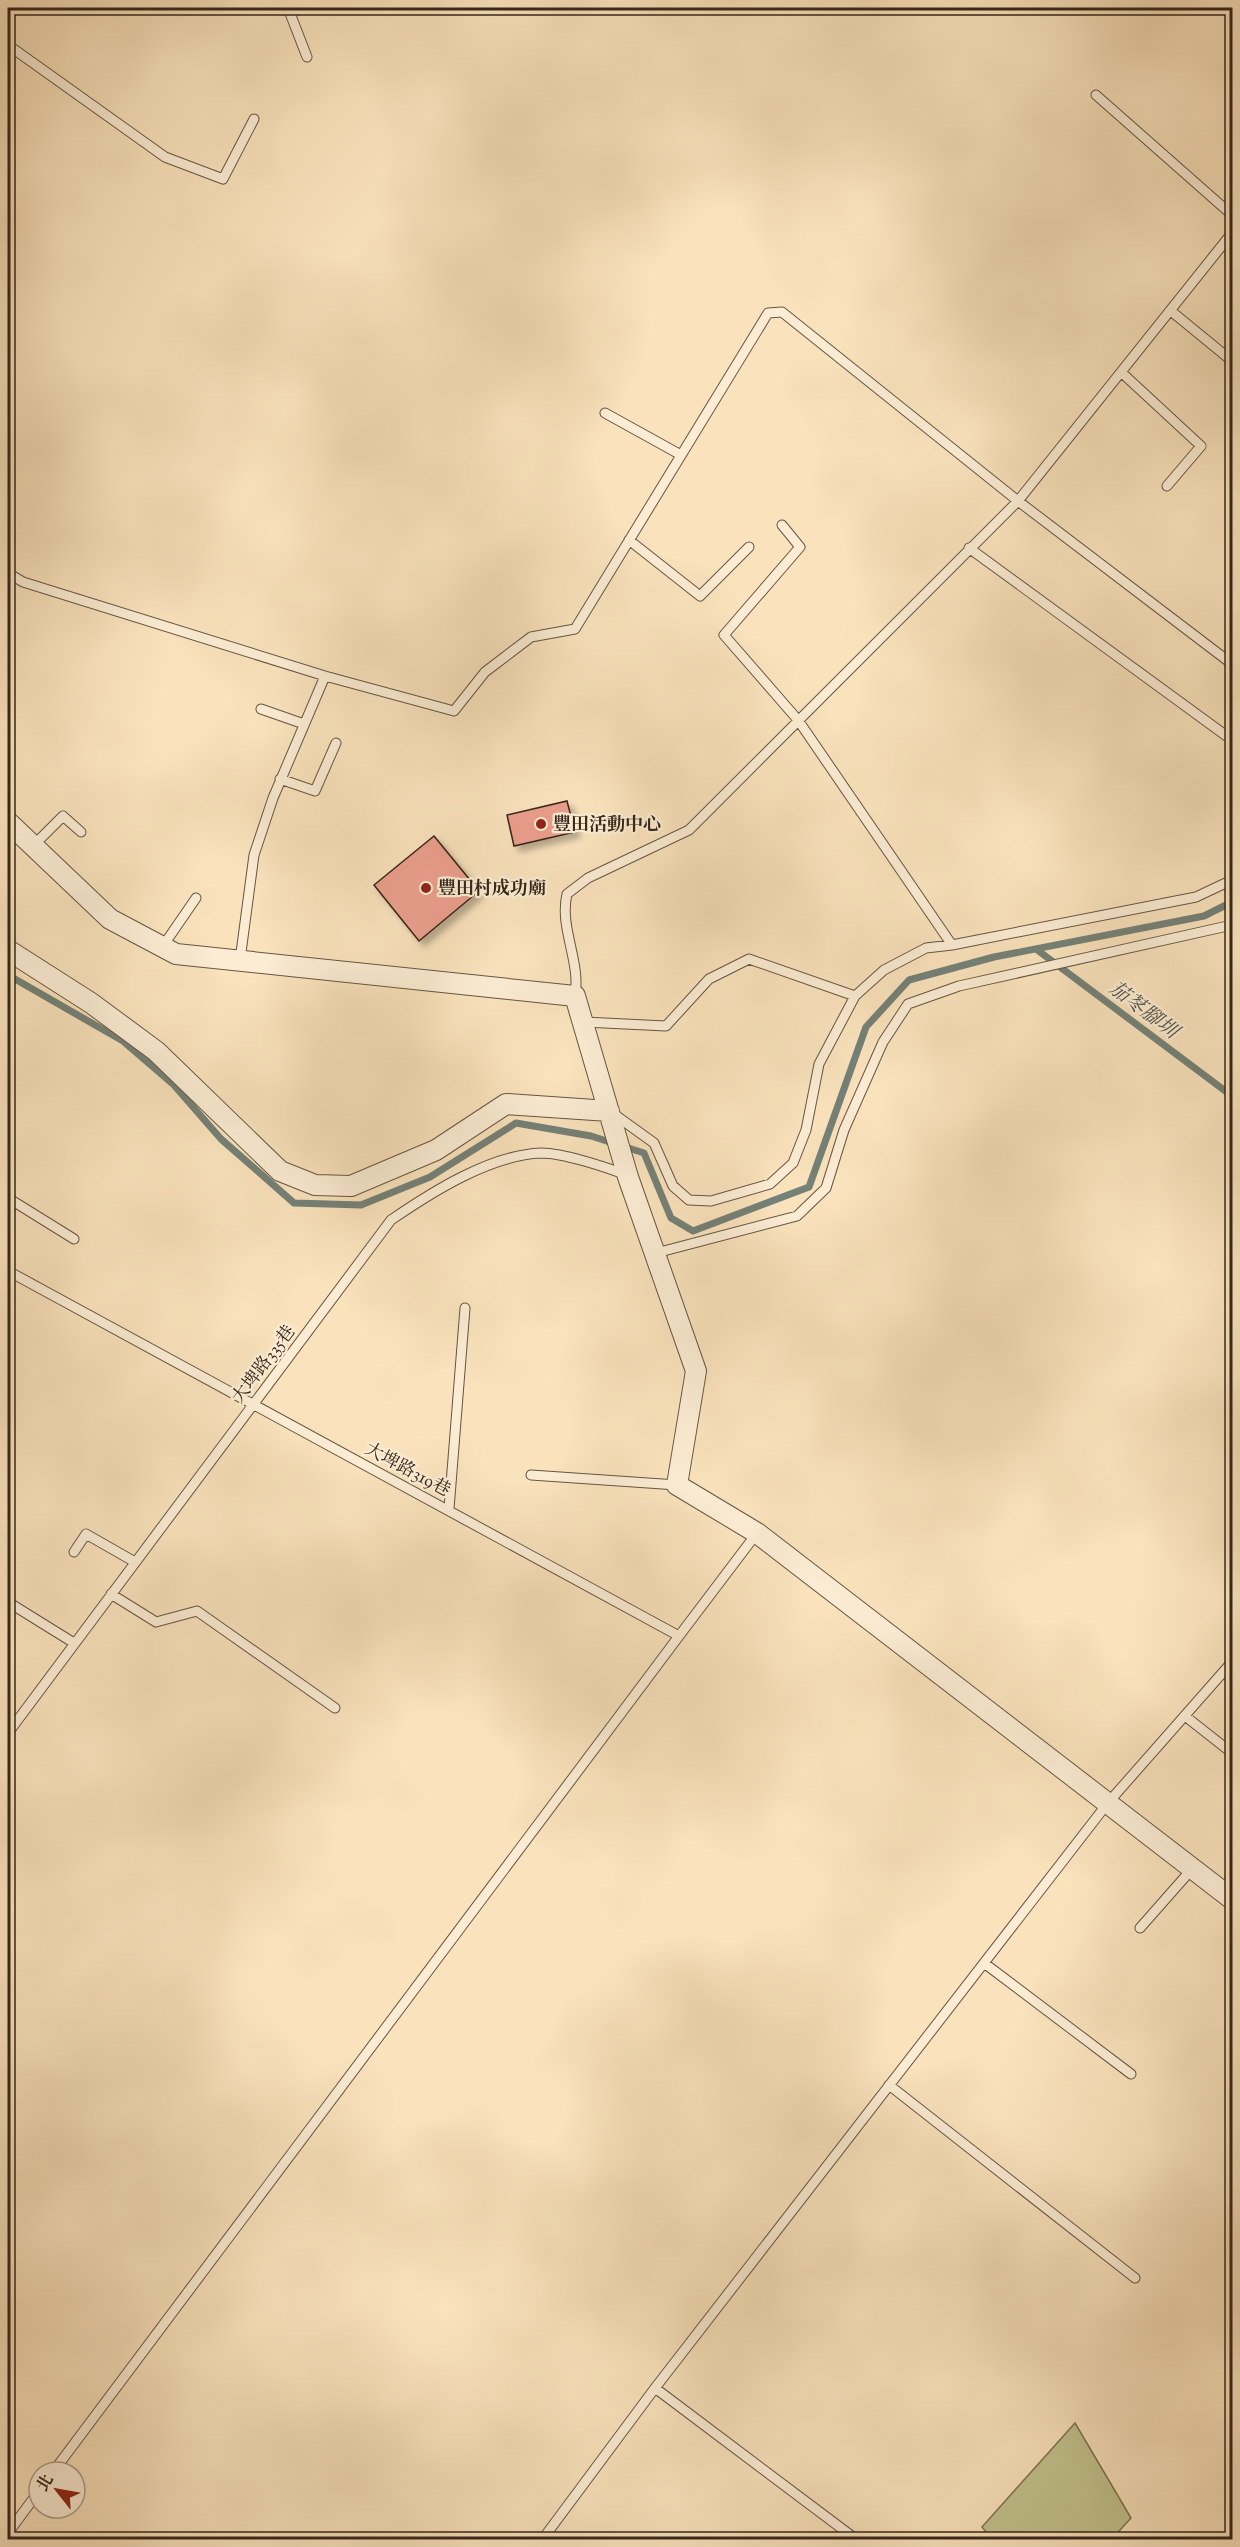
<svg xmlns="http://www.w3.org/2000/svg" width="1240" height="2547" viewBox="0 0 1240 2547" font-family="'Sorts Mill Goudy','Noto Serif TC',serif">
  <defs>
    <filter id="shadow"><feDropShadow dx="5.5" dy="5.5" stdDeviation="3" flood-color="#0004"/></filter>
  </defs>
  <rect width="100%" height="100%" fill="#f9e2bc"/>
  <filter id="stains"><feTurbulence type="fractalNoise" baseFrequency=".00333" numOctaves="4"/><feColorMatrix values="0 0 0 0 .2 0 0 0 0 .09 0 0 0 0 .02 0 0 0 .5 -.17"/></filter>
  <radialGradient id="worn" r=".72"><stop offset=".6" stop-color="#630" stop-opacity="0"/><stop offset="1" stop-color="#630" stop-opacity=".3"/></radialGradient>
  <path fill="#c1c28e" stroke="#7c7454" stroke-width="1.5" d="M1075,2423L1131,2518L1112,2539H992L982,2527Z"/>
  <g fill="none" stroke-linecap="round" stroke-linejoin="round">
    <path stroke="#748177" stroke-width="7" d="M1036,949L1232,1096
      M8,975L123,1041L173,1084L221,1139L294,1203L361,1205L430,1177L516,1123L591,1136L644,1153L671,1218L693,1231L809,1187L866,1027L909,980L994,957L1204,916L1232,902"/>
  </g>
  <path fill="#ea9e8c" stroke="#36261b" stroke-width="1.5" filter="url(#shadow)" d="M567,801L575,832L514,846L507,815Z
    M434,836L479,891L419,941L374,885Z"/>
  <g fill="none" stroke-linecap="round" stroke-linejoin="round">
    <g stroke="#675543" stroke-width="11">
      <path id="service" d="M288,8L307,57
        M8,45L165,157L223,179L254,119
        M1096,95L1232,215
        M1171,311L1232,361
        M1121,372L1201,446L1167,486
        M605,413L681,455
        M782,525L800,547L724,635L798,720L952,945
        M629,540L700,596L749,547
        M969,548L1232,740
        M8,573L23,582L325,676L454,711L485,672L531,637L575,629L768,313L782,312L1018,501L1232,664
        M261,709L304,724
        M280,779L315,791L336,743
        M33,846L63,816L81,832
        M163,946L196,898
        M240,960L254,855L273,798L325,676
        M575,996C581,961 559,928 567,894L588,878L689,830L1018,501L1232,233
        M584,1022L666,1026L709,979L749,959L855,996
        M611,1112L654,1143L673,1186L689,1200L711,1201L770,1184L793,1163L806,1130L819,1064L855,996L884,970L926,948L952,945L1196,897L1232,880
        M8,1198L74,1239
        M656,1253L797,1216L826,1188L844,1130L883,1042L908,1004L959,986L1232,925
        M8,1271L679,1636L757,1533
        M531,1475L677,1485
        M449,1509L465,1308
        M74,1552L86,1534L135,1562
        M111,1594L156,1622L197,1611L335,1708
        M8,1602L74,1643
        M1185,1716L1232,1753
        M8,1733L391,1220C432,1192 490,1155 541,1153C563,1153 606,1167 626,1175
        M1140,1928L1192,1869
        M984,1963L1131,2074
        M889,2085L1135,2278
        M655,2388L857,2540
        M53,2472L679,1636
        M8,2533L39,2491
        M542,2540L655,2388L1107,1804L1232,1662"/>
    </g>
    <g stroke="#675543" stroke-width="22">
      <path id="minor" d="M8,822L110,919L176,954L575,996L628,1177L696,1371L677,1485L757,1533L1232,1899
        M8,950L91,1003L156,1051L280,1171L315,1185L351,1186L436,1150L506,1104L609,1111"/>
    </g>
    <use href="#service" stroke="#fbecd3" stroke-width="9"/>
    <use href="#minor" stroke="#fbecd3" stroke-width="20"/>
  </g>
  <g fill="#8f2418" stroke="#fbecd3" stroke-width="2">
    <circle cx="541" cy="824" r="6"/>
    <circle cx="426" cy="888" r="6"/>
  </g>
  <g text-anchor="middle" stroke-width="4.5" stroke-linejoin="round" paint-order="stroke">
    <g font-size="18" font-weight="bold" fill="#36261b" stroke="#fbecd3" text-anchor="start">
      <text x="553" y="830">豐田活動中心</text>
      <text x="438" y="894">豐田村成功廟</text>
    </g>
    <g font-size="18" fill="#36261b" stroke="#fbecd3">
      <text transform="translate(263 1364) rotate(-53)" y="6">大埤路335巷</text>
      <text transform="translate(408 1469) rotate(28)" y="6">大埤路319巷</text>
    </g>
    <g font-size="20" font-style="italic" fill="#555349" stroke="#fbecd3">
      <text transform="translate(1144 1009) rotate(37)" y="7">茄苳腳圳</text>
    </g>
  </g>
  <rect width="1240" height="2547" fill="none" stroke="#f9e2bc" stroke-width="30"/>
  <rect x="9" y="9" width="1222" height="2529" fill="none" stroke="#36261b" stroke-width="3"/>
  <rect x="15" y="15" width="1210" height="2517" fill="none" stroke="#36261b" stroke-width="1.5"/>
  <g transform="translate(57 2490) rotate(301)"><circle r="28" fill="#fbecd3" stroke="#ac9d89" stroke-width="1.5"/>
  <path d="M0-4.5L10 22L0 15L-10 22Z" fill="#8f2418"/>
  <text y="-9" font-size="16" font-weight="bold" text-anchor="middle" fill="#36261b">北</text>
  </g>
  <rect width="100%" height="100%" filter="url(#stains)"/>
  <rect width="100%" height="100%" fill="url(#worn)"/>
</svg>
